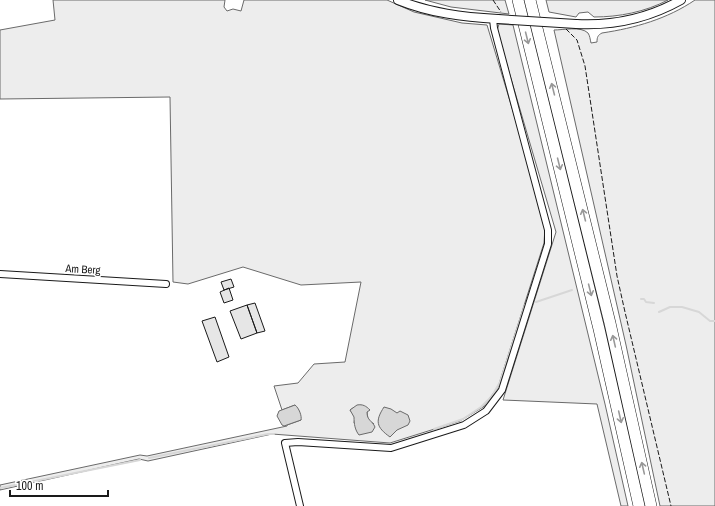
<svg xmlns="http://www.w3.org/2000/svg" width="715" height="506" viewBox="0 0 715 506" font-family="'Archivo Narrow',sans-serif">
  <rect width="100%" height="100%" fill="#fff"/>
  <path fill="#ededed" stroke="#6a6a6a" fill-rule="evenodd" d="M53,0H225L224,7L227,11L233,9L241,11L244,0H387L414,12L462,23L487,25L525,151L545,227L544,243L498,387L483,407L460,421L390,443L272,434L148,461L139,459L0,490V485L140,455L147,456L287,426V425L301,420L295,405L282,410L274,386L298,383L314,364L345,362L361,282L301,285L243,267L188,284L173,282L170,97L0,99V30L55,20ZM353,408L367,412L368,420L374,424L354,423L355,417L350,410Z
    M425,0H505L509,14L451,7Z
    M546,0H668C645,12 619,17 594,17L588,12L579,13L576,17L549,12Z
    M695,0H715V506H660L626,345L554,30C563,30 581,26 588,33C590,36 590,39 591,43L597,42C597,37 598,35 602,33C635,28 667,19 695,0Z
    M499,24L513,25L605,404L628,506H621L597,404L503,400L556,232L497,31Z"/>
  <path fill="#d7d7d7" stroke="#6a6a6a" d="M295,405C299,408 302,416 301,420L284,426L282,425L277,416L279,411Z
    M357,405C363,404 366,406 370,410L367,412C367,421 372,420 375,427L372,432L359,435C355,430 354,424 354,417L350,410Z
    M384,407L391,409L397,413L400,411L408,415L410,421L408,425L397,430L390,437C376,427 375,421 384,407Z"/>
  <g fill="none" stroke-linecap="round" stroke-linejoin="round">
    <path stroke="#d7d7d7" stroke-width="2" d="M641,299H644L646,302L654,303
      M536,302L572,290
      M659,312L670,307H682L699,312L710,321H715
      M434,429L463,419L481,407L492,396L500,382L525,305
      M149,458L268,434H274
      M0,488L140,460"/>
  </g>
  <path fill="#e6e6e6" stroke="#1a1a1a" d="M231,279L234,287L224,290L221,282Z
    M229,288L233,300L224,303L220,292Z
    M255,303L265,331L257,333L247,305Z
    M247,305L257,333L241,339L230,311Z
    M215,317L229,357L217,362L202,321Z"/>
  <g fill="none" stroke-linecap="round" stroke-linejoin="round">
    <g stroke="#1a1a1a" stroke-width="8">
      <path id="street" d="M0,274L166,284
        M300,506L285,443L298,442L391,448L464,425L486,411L502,390L548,244V230L494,28L493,19"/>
    </g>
    <g stroke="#1a1a1a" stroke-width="10">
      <path id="secondary" d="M398,0C430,13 463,17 498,19
        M576,24C612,26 649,18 681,0"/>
    </g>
    <g stroke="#1a1a1a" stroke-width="12">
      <path id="highway" d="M518,0L599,329L639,506
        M530,0L610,323L651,506"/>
    </g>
    <use href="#street" stroke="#fff" stroke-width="6"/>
    <use href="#secondary" stroke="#fff" stroke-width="8"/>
    <use href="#highway" stroke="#fff" stroke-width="11"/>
    <g stroke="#1a1a1a" stroke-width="10" stroke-linecap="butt">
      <path id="secondary-bridge" d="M498,19L576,24"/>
    </g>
    <use href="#secondary-bridge" stroke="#fff" stroke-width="8"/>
    <path stroke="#1a1a1a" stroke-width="1" stroke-dasharray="5 2" stroke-linecap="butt" d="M493,0L501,12
      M566,29L577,40L585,66L617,276L625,312L671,506"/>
  </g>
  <defs><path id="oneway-shaft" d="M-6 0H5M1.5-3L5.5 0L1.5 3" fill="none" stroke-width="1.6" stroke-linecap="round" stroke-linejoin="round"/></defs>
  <g stroke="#989898">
    <use href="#oneway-shaft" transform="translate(527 38) rotate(76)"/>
    <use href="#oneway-shaft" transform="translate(553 89) rotate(-104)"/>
    <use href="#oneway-shaft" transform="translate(559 164) rotate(76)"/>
    <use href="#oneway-shaft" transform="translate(584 215) rotate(-104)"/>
    <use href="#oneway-shaft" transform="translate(590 290) rotate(76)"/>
    <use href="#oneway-shaft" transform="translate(614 341) rotate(-103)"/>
    <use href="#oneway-shaft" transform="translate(620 417) rotate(77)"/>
    <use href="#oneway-shaft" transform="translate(643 468) rotate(-103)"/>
  </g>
  <g text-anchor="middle" stroke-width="3" stroke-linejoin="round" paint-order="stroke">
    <g font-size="11" fill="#1a1a1a" stroke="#fff">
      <text transform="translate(83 269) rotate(3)" y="4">Am Berg</text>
    </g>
  </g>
  <path d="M10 490v6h98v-6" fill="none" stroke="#1a1a1a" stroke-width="2"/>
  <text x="16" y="490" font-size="12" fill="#1a1a1a" stroke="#ffffff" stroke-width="3" paint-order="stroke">100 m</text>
</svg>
